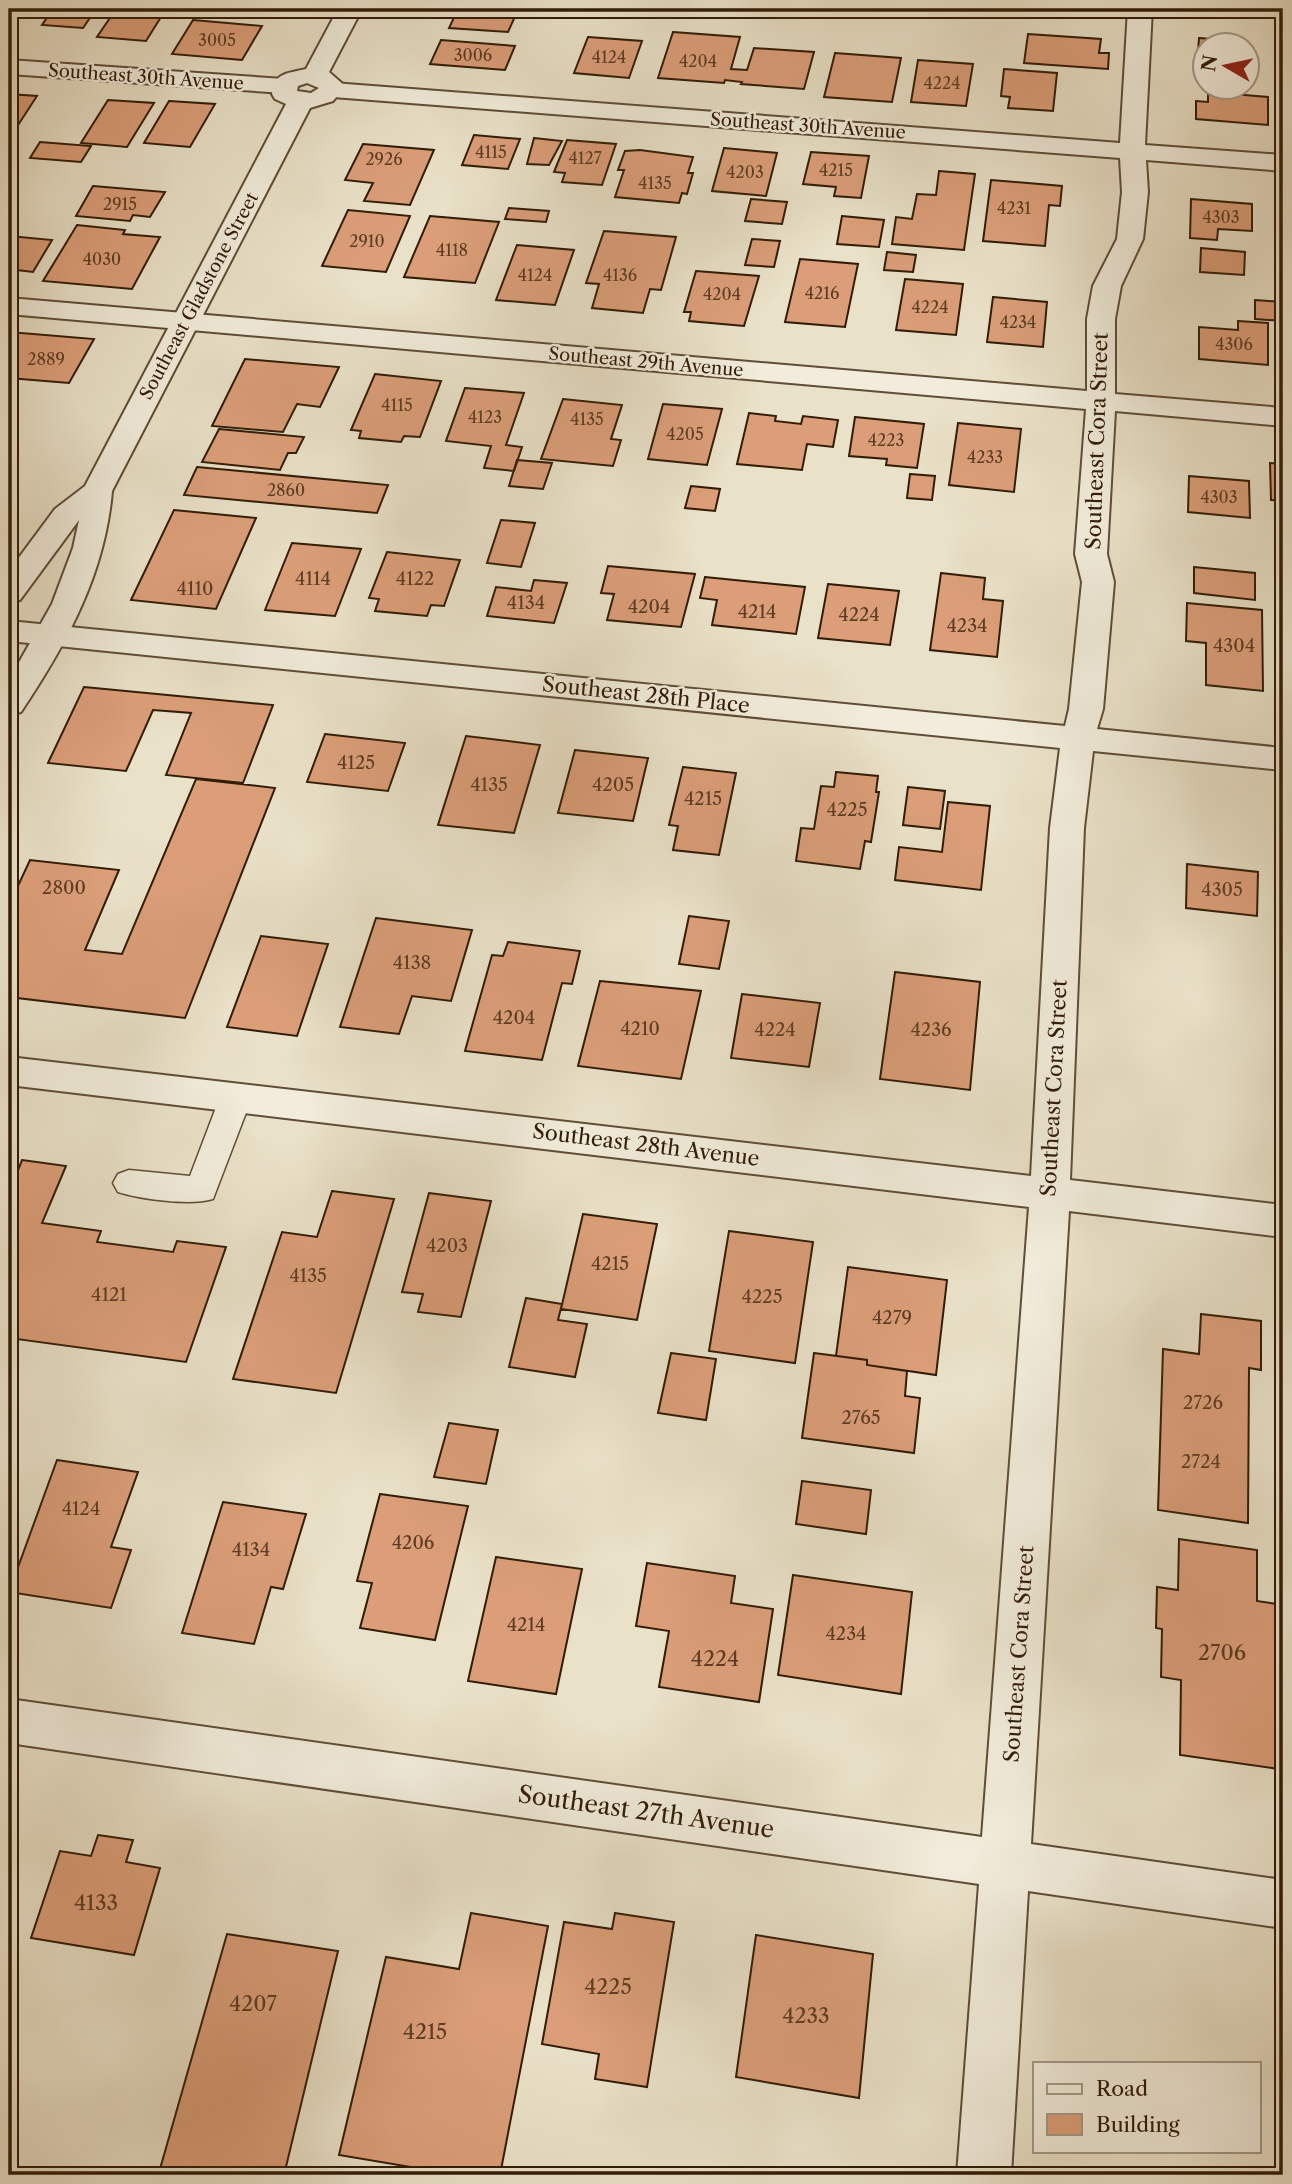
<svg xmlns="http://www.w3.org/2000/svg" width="1292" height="2184" viewBox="0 0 1292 2184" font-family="'Libre Caslon Text',serif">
  <rect width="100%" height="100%" fill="#e9e1c8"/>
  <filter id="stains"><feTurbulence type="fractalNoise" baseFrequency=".00286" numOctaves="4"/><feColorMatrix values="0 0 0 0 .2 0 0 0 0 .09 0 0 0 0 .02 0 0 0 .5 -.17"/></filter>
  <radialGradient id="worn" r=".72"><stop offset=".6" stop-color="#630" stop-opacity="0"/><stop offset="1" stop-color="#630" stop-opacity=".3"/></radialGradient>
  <path fill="#db9e79" stroke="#311c06" stroke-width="2" d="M53,9H96L83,28L42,25Z
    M116,9H166L146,41L97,37Z
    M203,9H269L264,16L201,11Z
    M458,9H506L518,10L508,32L449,28Z
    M549,9H586L583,18L547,16Z
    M755,9H792L790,17L753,14Z
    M1020,9H1072L1071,16L1019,13Z
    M1210,9H1265V17L1210,13Z
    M193,20L262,26L242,60L172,54Z
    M673,32L740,37L731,69L747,70L754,48L814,52L804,89L741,84L742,82L725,80L724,83L658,78Z
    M1028,34L1101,39L1099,53H1109L1108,69L1024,63Z
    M588,37L642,41L629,78L574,73Z
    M1199,38L1237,41V46H1204V52H1198Z
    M441,40L515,46L505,70L430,64Z
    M835,53L901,58L892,102L824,97Z
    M918,60L973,64L966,106L911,102Z
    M1004,69L1057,73L1053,111L1008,108L1010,97L1001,96Z
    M1208,92L1268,97V125L1196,119V101L1208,102Z
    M9,94L37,96L9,139Z
    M108,100L154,103L127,147L81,143Z
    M169,101L215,104L190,147L144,143Z
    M474,135L520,139L508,169L462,165Z
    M534,138L562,141L549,165L527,164Z
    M567,140L616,144L602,185L562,182L565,173L554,172Z
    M40,142L91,146L81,162L30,158Z
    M363,144L434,150L410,205L364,201L373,183L345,180Z
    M724,148L777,153L766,196L712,191Z
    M640,150L693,157L688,173H693L687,194L682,193L679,203L615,197L624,170H618L625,151Z
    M811,152L869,156L861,198L834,196L836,187L803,184Z
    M939,171L975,174L964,250L892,244L896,217L912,219L917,194L936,195Z
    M991,180L1062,186L1060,206L1049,205L1045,246L983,241Z
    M93,186L165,192L150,217L133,215L130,221L76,216Z
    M751,199L787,202L782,224L745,221Z
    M1191,199L1252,204V231L1218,229L1217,240L1190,238Z
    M509,208L549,211L546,222L505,219Z
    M348,210L410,216L386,272L322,266Z
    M430,216L499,222L475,283L404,277Z
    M842,216L884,220L879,247L837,244Z
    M77,225L125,230L123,234L160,237L132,289L43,281Z
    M604,231L676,237L661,290L650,289L643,313L592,308L599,284L586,283Z
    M9,236L52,240L33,272L9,269Z
    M752,239L780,241L774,267L745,265Z
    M517,245L574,250L555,305L496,300Z
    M1201,248L1245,252L1244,275L1200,272Z
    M887,252L916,255L913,272L884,270Z
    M800,259L858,264L845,327L785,322Z
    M696,271L759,276L744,326L689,321L691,312H684Z
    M905,279L963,284L956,335L896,330Z
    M993,297L1047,302L1043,347L987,342Z
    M1255,300L1283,302V321L1255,319Z
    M1238,321L1268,323V365L1199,359V327L1238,330Z
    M9,332L94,339L69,383L9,378Z
    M245,359L339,367L320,407L297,404L283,432L212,426Z
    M375,374L441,381L420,437L404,436L401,442L359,438L361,431L351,430Z
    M465,388L524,393L506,445L522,447L514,471L484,468L491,446L446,441Z
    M563,399L622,405L611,439L621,440L613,466L541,459Z
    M663,404L722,409L707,465L648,459Z
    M749,413L776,416L775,421L801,424L803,416L838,420L833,447L807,444L802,470L737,464Z
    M855,417L924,424L917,468L886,465L887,459L849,456Z
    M958,423L1021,429L1014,492L949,485Z
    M219,429L304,437L296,453H288L280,470L202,462Z
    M517,460L552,463L543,489L509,486Z
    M1270,463L1283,464V501L1271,500Z
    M197,467L388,485L377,513L184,495Z
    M910,474L935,476L932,500L907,498Z
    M1189,476L1249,481L1250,518L1188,512Z
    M691,486L720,489L715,511L685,508Z
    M174,510L256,518L216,609L131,600Z
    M501,520L535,523L521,567L487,563Z
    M292,543L361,549L335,616L265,610Z
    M387,552L460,560L444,606L431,605L427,616L375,611L379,599L369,598Z
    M608,566L695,574L681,627L607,620L614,594L601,593Z
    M1194,567L1255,573V600L1194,593Z
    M941,573L985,578L983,599L1003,601L997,657L930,650Z
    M705,577L805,587L796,634L712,625L717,600L700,598Z
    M534,580L567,583L554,623L487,616L496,587L531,591Z
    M828,584L899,591L890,645L818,638Z
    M1187,603L1262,610L1263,691L1206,685V643L1186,641Z
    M84,687L273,705L243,783L166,775L191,713L153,710L126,771L48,763Z
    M325,734L405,743L388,791L307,782Z
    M466,736L540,745L514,833L438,825Z
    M575,750L648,758L633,821L558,813Z
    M683,767L736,773L719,855L673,850L678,826L669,825Z
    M836,772L878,776L876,792H879L871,842L865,841L860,869L796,861L801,828L814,829L821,786L834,787Z
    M196,779L275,788L185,1018L9,997V905L30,860L119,870L85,950L122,954Z
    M908,787L945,791L940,829L903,825Z
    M948,802L990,806L981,890L895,880L899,847L942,852Z
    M1187,864L1258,872L1257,916L1186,908Z
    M689,916L729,921L719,969L679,964Z
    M376,918L472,930L451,1001L412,996L399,1034L340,1027Z
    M261,936L328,944L297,1036L227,1027Z
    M508,942L580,951L572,984L562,983L542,1060L465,1051L492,955L503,956Z
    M895,972L980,982L970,1090L880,1079Z
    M600,981L701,991L681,1079L578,1066Z
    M742,994L820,1003L809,1067L731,1058Z
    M22,1160L66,1166L42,1223L101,1231L97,1242L173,1252L177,1241L226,1247L186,1362L9,1338V1192Z
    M332,1191L394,1199L336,1393L233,1379L282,1232L317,1237Z
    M429,1193L491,1201L461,1317L418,1312L423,1294L402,1292Z
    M583,1214L657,1224L637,1320L561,1309Z
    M729,1231L813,1242L795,1363L709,1351Z
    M848,1267L947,1280L936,1375L867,1365V1360L836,1356Z
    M526,1298L562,1304L558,1320L587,1324L575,1377L509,1367Z
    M1201,1314L1261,1321V1370L1249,1368L1248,1523L1158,1510L1163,1349L1199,1354Z
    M671,1353L716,1359L706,1420L658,1413Z
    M814,1353L867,1360V1365L907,1371L905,1396L920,1398L914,1453L802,1438Z
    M449,1423L498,1430L486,1484L434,1477Z
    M57,1460L138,1472L111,1547L131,1550L111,1608L9,1592Z
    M802,1481L871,1490L866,1534L796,1524Z
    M380,1494L468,1506L435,1640L360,1628L372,1583L357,1581Z
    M223,1502L306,1514L283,1589L271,1587L254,1644L182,1633Z
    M1179,1539L1257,1550V1601L1277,1604V1552L1283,1553V1728L1279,1727V1769L1180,1755L1181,1680L1161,1677L1162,1629L1156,1628L1157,1587L1178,1590Z
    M496,1557L582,1569L556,1694L468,1681Z
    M647,1563L735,1576L731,1603L773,1609L759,1702L659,1687L669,1631L636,1626Z
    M793,1575L912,1592L901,1694L778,1675Z
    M98,1835L133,1840L126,1862L160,1868L134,1955L31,1938L60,1851L91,1856Z
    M471,1913L548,1926L500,2175H458L339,2155L386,1957L459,1969Z
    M615,1913L674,1922L647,2087L595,2079L599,2054L542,2044L564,1922L612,1929Z
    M227,1934L338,1951L284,2175H200L160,2169Z
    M756,1935L873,1954L859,2098L736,2077Z"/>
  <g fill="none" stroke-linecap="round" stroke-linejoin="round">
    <g stroke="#5f4d36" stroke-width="3">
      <path id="service" d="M236,1085L247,1089L252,1097L213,1199C190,1206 140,1199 118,1192L113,1183L118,1174L129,1170L190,1176L220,1097L225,1089Z"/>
    </g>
    <g stroke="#5f4d36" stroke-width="4">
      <path id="minor" d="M1128,9H1152L1145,145L1283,155V171L1146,160L1148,192L1143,239L1121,286L1115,319V394L1283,408V426L1115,411L1107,554L1114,582L1103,709L1097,729L1283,748V770L1093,751L1084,828L1070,1180L1283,1205V1237L1069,1211L1031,1844L1283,1880V1928L1028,1891L1011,2175H957L979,1884L9,1743V1699L982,1837L1029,1207L9,1085V1057L1031,1176L1050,828L1060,748L9,641V621L1065,726L1069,709L1082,582L1075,554L1086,409L9,314V298L1087,391V319L1093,286L1117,239L1122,192L1120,158L333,97L324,95L321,90L324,85L333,83L1120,143Z
        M9,60L284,79L293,81L296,86L293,91L284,93L9,74Z"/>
    </g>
    <g stroke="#5f4d36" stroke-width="4">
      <path id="tertiary" d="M338,9H362L329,72L345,86L333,101L310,108L112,491C105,574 67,643 21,712L9,715V680L52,604L73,548L79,520L20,600L9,603V571L55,509L85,486L286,104L275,99L272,94C275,72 286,74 306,69ZM307,83L319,88L311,93L297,91L298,86Z"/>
    </g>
    <use href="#service" fill="#f1ecdb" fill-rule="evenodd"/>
    <use href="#minor" fill="#f1ecdb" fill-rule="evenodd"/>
    <use href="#tertiary" fill="#f1ecdb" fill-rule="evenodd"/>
  </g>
  <g text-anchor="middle" stroke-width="5" stroke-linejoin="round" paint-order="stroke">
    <g font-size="16" fill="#5c3c23">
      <text x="217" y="46">3005</text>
      <text x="473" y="61">3006</text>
      <text x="609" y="63">4124</text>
      <text x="698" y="67">4204</text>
      <text x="942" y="89">4224</text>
      <text x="491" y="158">4115</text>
      <text x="585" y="164">4127</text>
      <text x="384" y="165">2926</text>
      <text x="836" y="176">4215</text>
      <text x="745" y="178">4203</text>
      <text x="655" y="189">4135</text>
      <text x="120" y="210">2915</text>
      <text x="1014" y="214">4231</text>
      <text x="1221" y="223">4303</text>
      <text x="367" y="247">2910</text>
      <text x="452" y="256">4118</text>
      <text x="102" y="265">4030</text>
      <text x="535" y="281">4124</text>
      <text x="620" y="281">4136</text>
      <text x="822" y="299">4216</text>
      <text x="722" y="300">4204</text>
      <text x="930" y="313">4224</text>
      <text x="1018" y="328">4234</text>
      <text x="1234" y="350">4306</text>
      <text x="46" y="365">2889</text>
      <text x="397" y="411">4115</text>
      <text x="485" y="423">4123</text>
      <text x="587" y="425">4135</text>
      <text x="685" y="440">4205</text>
      <text x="886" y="446">4223</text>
      <text x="985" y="463">4233</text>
      <text x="286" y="496">2860</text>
      <text x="1219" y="503">4303</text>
    </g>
    <g font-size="18" fill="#311c06" stroke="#f1ecdb">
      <text transform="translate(146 77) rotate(4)" y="6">Southeast 30th Avenue</text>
      <text transform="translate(808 126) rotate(4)" y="6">Southeast 30th Avenue</text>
      <text transform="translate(199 296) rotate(-62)" y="6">Southeast Gladstone Street</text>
      <text transform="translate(646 362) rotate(5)" y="6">Southeast 29th Avenue</text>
    </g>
    <g font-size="18" fill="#5c3c23">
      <text x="313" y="585">4114</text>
      <text x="415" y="585">4122</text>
      <text x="195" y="595">4110</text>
      <text x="526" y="609">4134</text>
      <text x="649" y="613">4204</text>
      <text x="757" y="618">4214</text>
      <text x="859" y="621">4224</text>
      <text x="967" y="632">4234</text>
      <text x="1234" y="652">4304</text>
      <text x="356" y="769">4125</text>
      <text x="489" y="791">4135</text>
      <text x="613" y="791">4205</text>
      <text x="703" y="805">4215</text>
      <text x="847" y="816">4225</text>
      <text x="64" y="894">2800</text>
      <text x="1222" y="896">4305</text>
      <text x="412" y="969">4138</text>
      <text x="514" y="1024">4204</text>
      <text x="640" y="1035">4210</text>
      <text x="775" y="1036">4224</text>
      <text x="931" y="1036">4236</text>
      <text x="447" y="1252">4203</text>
      <text x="610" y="1270">4215</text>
      <text x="308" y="1282">4135</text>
      <text x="109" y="1301">4121</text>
      <text x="762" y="1303">4225</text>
      <text x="892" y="1324">4279</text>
      <text x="1203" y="1409">2726</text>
      <text x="861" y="1424">2765</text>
      <text x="1201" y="1468">2724</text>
      <text x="81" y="1515">4124</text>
      <text x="413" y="1549">4206</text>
      <text x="251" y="1556">4134</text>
      <text x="526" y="1631">4214</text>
      <text x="846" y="1640">4234</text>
    </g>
    <g font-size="21" fill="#311c06" stroke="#f1ecdb">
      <text transform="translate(1097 441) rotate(-88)" y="7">Southeast Cora Street</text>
      <text transform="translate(646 695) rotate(6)" y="7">Southeast 28th Place</text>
      <text transform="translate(1054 1088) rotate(-87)" y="7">Southeast Cora Street</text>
      <text transform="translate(646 1145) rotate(7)" y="7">Southeast 28th Avenue</text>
      <text transform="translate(1019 1654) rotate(-86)" y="7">Southeast Cora Street</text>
    </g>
    <g font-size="21" fill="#5c3c23">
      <text x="1222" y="1660">2706</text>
      <text x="715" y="1666">4224</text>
      <text x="96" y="1910">4133</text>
      <text x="608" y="1994">4225</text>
      <text x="253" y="2011">4207</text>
      <text x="806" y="2023">4233</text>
      <text x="425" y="2039">4215</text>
    </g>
    <g font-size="24" fill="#311c06" stroke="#f1ecdb">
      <text transform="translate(646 1812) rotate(8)" y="8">Southeast 27th Avenue</text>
    </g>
  </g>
  <rect width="1292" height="2184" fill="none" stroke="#e9e1c8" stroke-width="35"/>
  <rect x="10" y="10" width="1271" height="2163" fill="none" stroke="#311c06" stroke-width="3.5"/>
  <rect x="18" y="18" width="1257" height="2149" fill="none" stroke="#311c06" stroke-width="2"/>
  <rect x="1033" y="2062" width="228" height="91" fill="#f1ecdb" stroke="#a49986" stroke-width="2"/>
  <rect x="1047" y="2084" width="35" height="10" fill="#f1ecdb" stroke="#a49986" stroke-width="2"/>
  <text x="1096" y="2096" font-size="21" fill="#311c06">Road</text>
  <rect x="1047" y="2114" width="35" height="21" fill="#db9e79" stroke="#a49986" stroke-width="2"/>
  <text x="1096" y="2132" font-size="21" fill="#311c06">Building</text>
  <g transform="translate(1226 66) rotate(279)"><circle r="33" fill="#f1ecdb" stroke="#a49986" stroke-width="2"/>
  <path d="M0-5L12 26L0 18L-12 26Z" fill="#8f2418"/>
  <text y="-10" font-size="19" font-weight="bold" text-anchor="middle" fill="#311c06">N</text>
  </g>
  <rect width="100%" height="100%" filter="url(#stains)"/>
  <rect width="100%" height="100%" fill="url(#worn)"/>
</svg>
